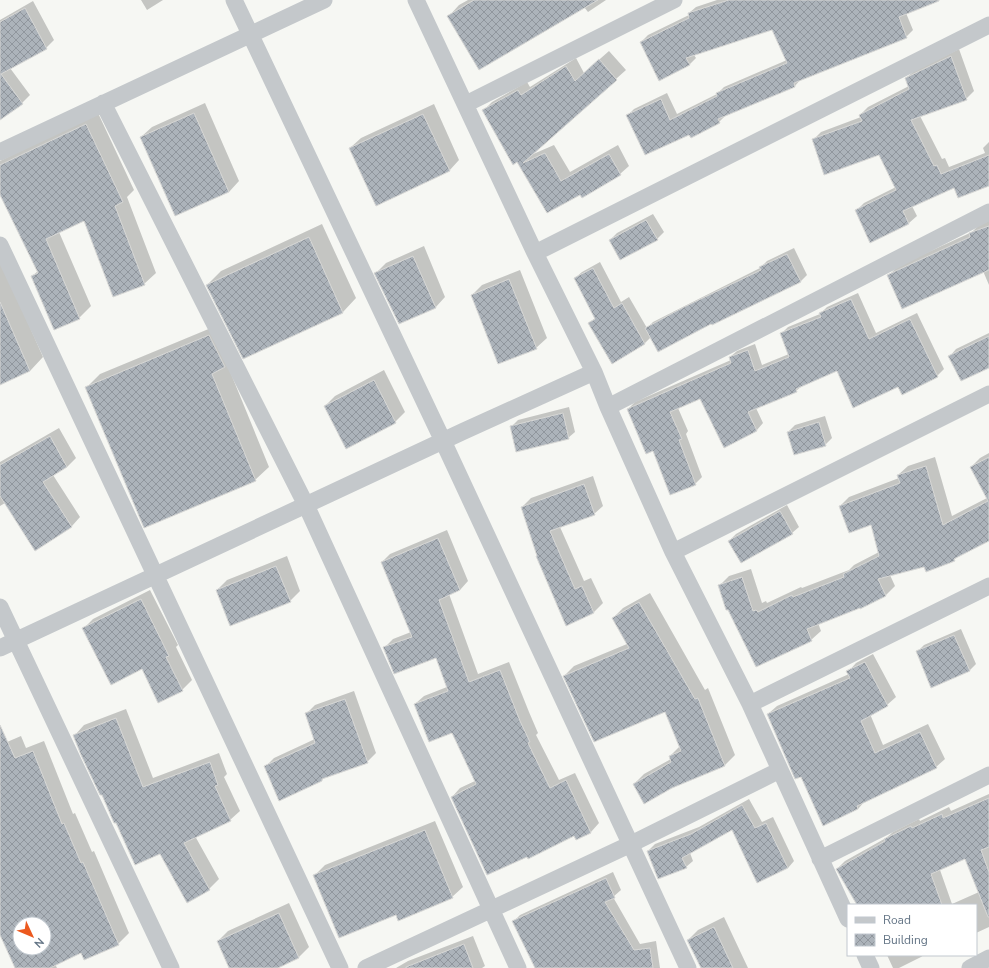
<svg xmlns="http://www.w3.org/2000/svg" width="989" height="968" viewBox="0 0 989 968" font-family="'Nunito Sans',sans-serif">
  <defs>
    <pattern id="building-cross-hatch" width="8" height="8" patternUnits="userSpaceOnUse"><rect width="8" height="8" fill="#acb3ba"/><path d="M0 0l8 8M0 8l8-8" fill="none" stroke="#90969d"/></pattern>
  </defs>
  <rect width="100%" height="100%" fill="#f6f7f3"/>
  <path fill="#0003" fill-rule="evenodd" d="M141,0H163L147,10Z
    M468,0H606L588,12L584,7L449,16L459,5Z
    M717,0H938L906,13L913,30L906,37L801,79L795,86L726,115L719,122L690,133L628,115L634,109L667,93L677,114L717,94L724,87L787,60L773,29L694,55L696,58L689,65L641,42L648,35L689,15V13L696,7Z
    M33,1L54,40L46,48L10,68L30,95L22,103L0,119V20Z
    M959,49L974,91L966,99L920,116L942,159L945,158L949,167L985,153L983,148L989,142V184L955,187L912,206L917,216L909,223L856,211L864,203L896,187L879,154L813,140L821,132L861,117L860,115L868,107L909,86L906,78L914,71Z
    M609,51L626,70L531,155L554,145L570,172L618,145L629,166L620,174L580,193L518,160L484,110L492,102L527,82L530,87L576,58L584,73Z
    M205,103L239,181L229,192L141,137L152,127Z
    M434,104L459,160L449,171L350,148L361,138Z
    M98,113L134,190L127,197L156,273L144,284L85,219L59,232L91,306L79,318L32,276L38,271L0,192V161Z
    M653,214L664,232L657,239L610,240L617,233Z
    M989,220V285L983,271L888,276L898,266L972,232L980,224Z
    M322,224L356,298L343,312L244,358L207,285L221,271Z
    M424,246L445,297L435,308L376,273L386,263Z
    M794,248L807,275L800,282L712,323L651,337L645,343L612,362L589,323L595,318L575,278L582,272L600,262L621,302L629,297L647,328L653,322L760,268L767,261Z
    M0,259L43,357L30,371L0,384Z
    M520,270L547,338L536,348L472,295L482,285Z
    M858,293L876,333L917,313L944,369L937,376L899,386L837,369L802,386L796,391L756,408L763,423L757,430L725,446L700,398L678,408L688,431L686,434L702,477L695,484L653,450L628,409L635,402L731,360L730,357L737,351L755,344L762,365L789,354L781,334L788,327L820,314L827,307Z
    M223,323L227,364L269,467L255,480L86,388L100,374Z
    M989,333V367L950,356L956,349Z
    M384,370L405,412L395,422L325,406L335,396Z
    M569,407L575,432L568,438L511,427L518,420Z
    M825,416L832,438L825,445L788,432L795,425Z
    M59,428L76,458L67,467L53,475L80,517L72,526L35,550L5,503L0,506V462Z
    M989,453V540L958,556L954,560L927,570L925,565L890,575L895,586L886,595L860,607L818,623L821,631L811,640L756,666L720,585L729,576L751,569L762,603L766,601L767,603L801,587L802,588L849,570L854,565L879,552L872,523L840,506L849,497L899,478L898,475L908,466L935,457L952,516L987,498L971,467L980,458Z
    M593,476L603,506L594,514L560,527L584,581L591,578L603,603L594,612L567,624L522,507L531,498Z
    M787,505L799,527L792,533L729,541L736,534Z
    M447,530L468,581L460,590L449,594L478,674L509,662L529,712L538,733L536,735L559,780L575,773L599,823L591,832L576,839L574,834L452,797L460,788L475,781L452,732L415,704L424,696L447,687L437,657L384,648L393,639L411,632L382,562L390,554Z
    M287,556L300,591L290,601L217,590L227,580Z
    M150,590L178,645L176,647L192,680L182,690L143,668L84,628L93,619Z
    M650,593L705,690L708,688L735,755L725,765L634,784L644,774L671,759L670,756L680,746L665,710L564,676L574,666L627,644L613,618L623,608Z
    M961,629L976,664L969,671L917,652L924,645Z
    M873,654L896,697L887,705L870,714L883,745L928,724L945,759L936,767L865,801L858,809L824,824L802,776L768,714L777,706L849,674L848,672L856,663Z
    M354,691L376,753L367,762L325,777L322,780L265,767L274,758L315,739L306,714L315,705Z
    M126,709L153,778L219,753L227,774L224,777L240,811L230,820L195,836L219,879L209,889L160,853L102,794L75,735L84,725Z
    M21,736L26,748L44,741L73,814L75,813L92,852L94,851L129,933L118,944L81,952L55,964L57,968H17L0,933V745ZM20,924H44V948H20Z
    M989,794V927L976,933V905H858L837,869L845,861L886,838L893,832L919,819L920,821L949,807L951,811ZM966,858L979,892L952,904L940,870Z
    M749,799L762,822L773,817L794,861L788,868L732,829L690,853L693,861L686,867L648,851L655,844L699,827Z
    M435,821L463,887L452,897L396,914L315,875L325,865Z
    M613,872L621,890L613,897L640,944L656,941L660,968H536L513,922L520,915Z
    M289,903L309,947L299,957L275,968H230L218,941L228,931Z
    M724,917L748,968H702L688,940L698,930Z
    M473,936L485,966L482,968H396L408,961Z
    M887,955H924L921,957L899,968H893Z"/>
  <path fill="url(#building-cross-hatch)" stroke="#d8d8d6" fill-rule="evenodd" d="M474,0H598L479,70L447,16Z
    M729,0H939V1L899,17L907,38L794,83L795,87L718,119L720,123L691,138L689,135L645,155L626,115L661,99L670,120L717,96L716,93L787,63L772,30L686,58L690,65L659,81L640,42L689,18L688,13Z
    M25,8L47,49L1,74L23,104L0,120V22Z
    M951,56L967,100L911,120L934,166L937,165L941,174L989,155V186L958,198L954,188L903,211L909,224L870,243L855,210L896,190L879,155L824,175L812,139L862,121L859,115L909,89L905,78Z
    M599,59L617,80L523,163L545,153L561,181L609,154L621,175L582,198L580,195L547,213L517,162L513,165L482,110L518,90L521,95L566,66L575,81Z
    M194,113L229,192L175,216L140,137Z
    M423,114L450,171L376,206L349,148Z
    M86,124L123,202L115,206L145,285L113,297L84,221L46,239L80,319L54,330L31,276L38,273L0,195V165Z
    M646,220L658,240L620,260L609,240Z
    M989,226V270L902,309L887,275L970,237L969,233Z
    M309,237L343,313L243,359L206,285Z
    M787,254L801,282L712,325L711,324L658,352L645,328L684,307L761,270L759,267Z
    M413,256L436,308L399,324L374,273Z
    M593,268L614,308L622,303L645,344L612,364L588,323L595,319L574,278Z
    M509,279L537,349L498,364L471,295Z
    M851,299L869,339L910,319L938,377L902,395L898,387L853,408L837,371L796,389L797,392L748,412L757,431L724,448L700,399L670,412L682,439L679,440L696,485L670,495L653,451L646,454L627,409L731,363L729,357L748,350L755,371L789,357L780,333L821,317L819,313Z
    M0,302L30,371L0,385Z
    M209,335L225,367L212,374L256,481L144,528L85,387Z
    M989,336V368L961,381L948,356Z
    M374,380L396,423L346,449L324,406Z
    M563,413L569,439L516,452L510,426Z
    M819,422L826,446L794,455L787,432Z
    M50,436L67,467L43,482L72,527L35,551L0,496V465Z
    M989,457V541L954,559L955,561L926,572L924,567L878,579L886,596L860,609V608L807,629L812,641L756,667L728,610H726L718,585L742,577L753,611L756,610L758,612L792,595L793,597L844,577L843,574L879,556L871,525L849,533L839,506L900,483L897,475L926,466L943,525L988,501L970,467Z
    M584,484L595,515L550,531L575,589L582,586L594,613L566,626L536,556H537L521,507Z
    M780,511L793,534L741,563L728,541Z
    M438,538L460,590L439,600L469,682L500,670L520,721L530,742L528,743L550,788L566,780L591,833L576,840L574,836L528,859L527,857L487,875L451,797L476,784L452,733L429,742L414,704L448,691L436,658L394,674L383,647L412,637L381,562Z
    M276,566L291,602L230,626L216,590Z
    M141,599L169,656L166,657L183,691L158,703L142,669L111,685L82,628Z
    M639,602L695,699L698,698L725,766L672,788L644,804L633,784L671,762L669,756L681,751L665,712L594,742L563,676L629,648L612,618Z
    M954,635L970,671L931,688L916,651Z
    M865,662L888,706L861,721L875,753L920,732L937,768L857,806L858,809L823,826L801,777L795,779L767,714L850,678L846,671Z
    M345,699L368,763L322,779V781L279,801L264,766L315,743L305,713Z
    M116,718L143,787L210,762L218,785L215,786L231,821L184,843L210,890L187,903L160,854L135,865L116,823H114L102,795H100L81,755L73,735Z
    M0,725L15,758L33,751L62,824L64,823L81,863L83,862L119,945L84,960L81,953L50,968H15L0,935ZM20,924H44V948H20Z
    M989,798V847L981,850L989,872V917H988L965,859L931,874L942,905H857L836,869L885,841L884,839L911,826L912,828L942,814L943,818Z
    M742,805L755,828L766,823L788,868L757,883L732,830L682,858L687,868L658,879L647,851L691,834Z
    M425,830L453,898L398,921L396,915L339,938L313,875Z
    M606,878L615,898L605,902L634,950L650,948L653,968H535L512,921Z
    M279,913L299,958L278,968H229L217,941Z
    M714,927L733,968H701L687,940Z
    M464,944L473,968H406V967Z"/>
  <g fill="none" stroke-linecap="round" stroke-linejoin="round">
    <path stroke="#c4c8cb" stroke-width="17" d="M234,0L443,441L688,968
      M416,0L535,253L594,372L608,407L673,552L750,704L848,919
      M103,103L306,505L518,968
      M466,104L674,0
      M0,152L324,0
      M0,245L340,968
      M535,253L989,25
      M608,407L989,212
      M673,552L989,394
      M0,607L171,968
      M0,648L464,431L594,372
      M750,704L989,586
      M820,859L989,775
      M865,955L871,968
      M366,968L631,844L780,770
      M970,968L989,958"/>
  </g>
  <rect x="847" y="904" width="130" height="52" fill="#ffffff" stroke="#c1c8cf"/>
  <rect x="855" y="917" width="20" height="6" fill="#c4c8cb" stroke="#c1c8cf"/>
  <text x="883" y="924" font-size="12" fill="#647586">Road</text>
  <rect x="855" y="934" width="20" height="12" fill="url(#building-cross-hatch)" stroke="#c1c8cf"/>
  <text x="883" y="944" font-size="12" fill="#647586">Building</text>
  <g transform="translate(32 936) rotate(134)"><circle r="19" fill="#ffffff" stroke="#c1c8cf"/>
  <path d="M0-3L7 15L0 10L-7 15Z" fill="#ec591e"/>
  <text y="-6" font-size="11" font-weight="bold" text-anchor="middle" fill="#647586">N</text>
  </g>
</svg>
